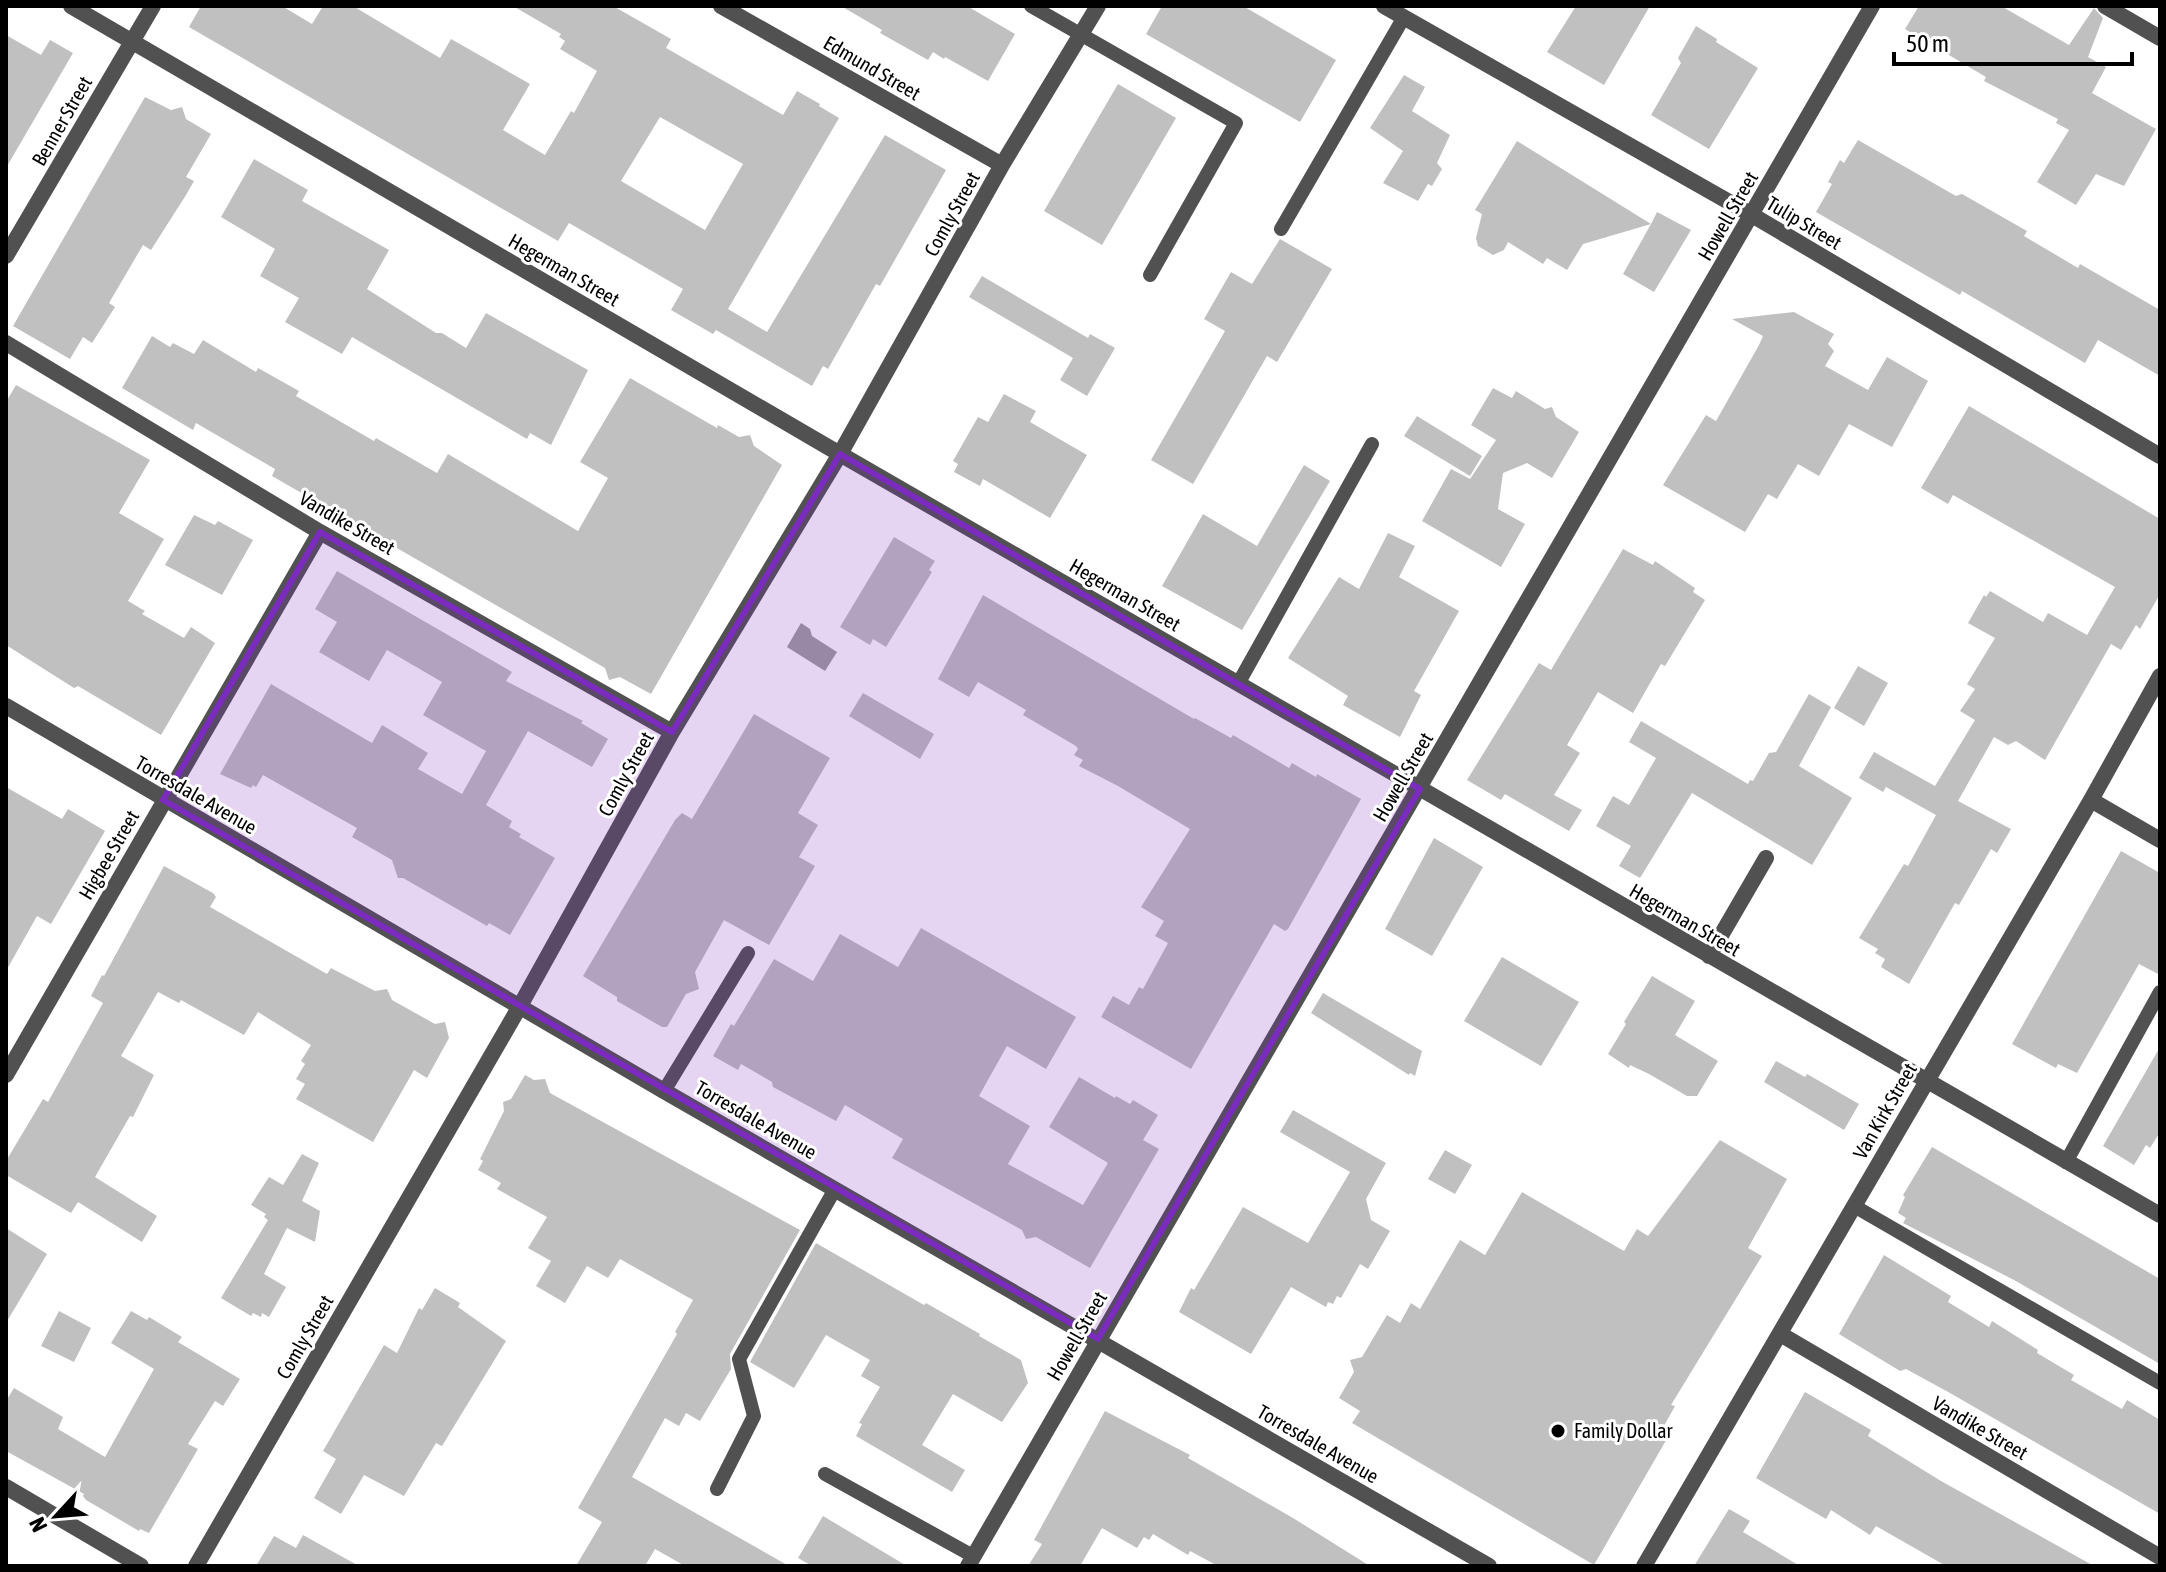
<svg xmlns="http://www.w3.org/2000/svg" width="2166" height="1572" viewBox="0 0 2166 1572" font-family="'Asap Condensed',sans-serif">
  <rect width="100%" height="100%" fill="#fff"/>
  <path fill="#9f9f9f" d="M801,623L810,629L812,636L837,652L825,671L787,647Z"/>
  <path fill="#c0c0c0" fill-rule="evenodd" d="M201,6H282L312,24L323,6H353L440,58L451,39L530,84L503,130L545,155L571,111L574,113L597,71L560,49L565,41L559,37L561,34L513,6H613L671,39L666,48L783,115L797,91L820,104L819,106L839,118L728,309L767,332L885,135L946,170L880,286L876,284L828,369L823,366L812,386L716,330L713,334L671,310L683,289L569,223L558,241L189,27ZM660,117L743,164L705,230L621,181Z
    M841,6H967L1015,34L988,81L945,57L944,59L933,52L928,60L880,33L882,30Z
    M1162,6H1243L1336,60L1300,122L1146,34Z
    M1576,6H1650L1604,85L1547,52Z
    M1919,6H2001L2069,45L2094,8L2103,18L2088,57L2106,67L2092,93L2156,129L2124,186L2096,174L2076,205L2037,182L2069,130L2056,123L2058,119L1984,81L1986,77L1905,29Z
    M1696,26L1717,39L1716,42L1758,68L1709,149L1651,115L1681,63L1678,58Z
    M6,35L41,55L50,40L73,53L6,168Z
    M1404,75L1425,87L1412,111L1450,135L1437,163L1442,169L1432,186L1428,184L1418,201L1383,183L1403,151L1370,128Z
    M1118,84L1176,118L1102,245L1044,211Z
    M145,97L171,110L182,107L186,119L211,134L186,177L194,181L186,195L151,250L143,245L109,303L115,307L92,343L83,337L70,359L13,326Z
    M1858,140L1956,196L1962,194L2027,231L2024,236L2078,268L2080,264L2160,310V376L2098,340L2085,363L1962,291L1960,295L1816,212L1832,184L1828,182L1840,160L1844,163Z
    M1517,141L1651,224L1657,212L1691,230L1654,292L1623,274L1651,224L1583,244L1567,270L1547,258L1543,264L1508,242L1504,250L1493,255L1478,246L1476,238L1482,214L1475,210Z
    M254,159L308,190L302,201L389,250L367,289L436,333H442L466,348L486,313L588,370L551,445L530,433L527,439L352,337L342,354L285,322L299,298L260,276L275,249L221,217Z
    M1280,239L1332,269L1277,362L1267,356L1193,484L1151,460L1225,331L1204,319L1231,272L1252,284Z
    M982,276L1088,338L1090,334L1115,348L1087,396L1060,380L1073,358L969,297Z
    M1794,312L1834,334L1828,344L1834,351L1825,366L1868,390L1887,357L1928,381L1892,447L1849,424L1819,476L1798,464L1777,499L1768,494L1745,532L1663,485L1706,415L1716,421L1759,345L1763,336L1732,319Z
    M152,336L170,347L173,343L194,354L203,340L256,372L258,368L299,391L296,396L374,441L376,438L437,473L448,454L578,531L608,478L580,462L630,378L717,428L718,425L739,437L750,435L754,446L782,465L651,694L620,677L609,680L605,668L272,476L275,469L196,423L193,430L122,388Z
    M16,385L150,460L119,513L164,539L128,601L145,611L142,614L184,638L191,627L215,643L161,735L78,686L74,688L6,645V402Z
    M1493,388L1512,398L1516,391L1545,409L1552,407L1556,417L1579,432L1552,478L1527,463L1503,473L1498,509L1525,524L1501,567L1422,521L1451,469L1470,479L1496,440L1471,425Z
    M1004,394L1036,411L1030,422L1087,455L1050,518L983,479L980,486L954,472L958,464L953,461L978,417L988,422Z
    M1969,406L2160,519V594L2140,629L2136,625L2121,650L2111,644L2045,760L2016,741L2008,745L1994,737L1958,801L2011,829L1997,853L1991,849L1959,905L1955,903L1909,984L1881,967L1885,959L1875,953L1878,949L1859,938L1904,864L1908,866L1936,815L1886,787L1883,792L1859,778L1874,752L1935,786L1975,720L1960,711L1975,689L1967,684L1995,638L1968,623L1984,595L1986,597L1990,591L2043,622L2048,613L2087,635L2115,587L1953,495L1948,504L1921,488Z
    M1417,416L1482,456L1470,476L1404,436Z
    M1304,465L1330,481L1242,630L1162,586L1203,514L1257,546Z
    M194,515L215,525L218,521L253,540L222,595L165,565Z
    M1388,533L1415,546L1399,577L1459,611L1414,691L1421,695L1400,737L1343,705L1348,696L1288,658L1339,577L1359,589Z
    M894,537L935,561L929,570L932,572L886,647L873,639L870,645L840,627Z
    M1623,549L1653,565L1655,561L1695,588L1693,592L1705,600L1665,666L1661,664L1633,713L1598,692L1567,745L1580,753L1554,795L1582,810L1569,831L1505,794L1501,800L1467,780L1539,663L1551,670Z
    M337,571L512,672L506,681L583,721L581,723L608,739L592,767L528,731L486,805L512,821L509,827L521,834L519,837L555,858L510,935L489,923L487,926L403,878H398L392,860L352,837L357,828L325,810L263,775L256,787L253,785L251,788L220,774L271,684L372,743L382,725L428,753L418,769L462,794L486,751L423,715L442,682L387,650L369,681L319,652L337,622L315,609Z
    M983,595L1194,719L1195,718L1231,738L1233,735L1289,768L1292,763L1316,777L1317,774L1361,799L1288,929L1285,931L1274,924L1191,1069L1101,1017L1113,996L1129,1005L1139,987L1143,989L1168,943L1155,936L1164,921L1141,907L1190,829L1118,786L1079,766L1083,760L1074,755L1078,749L1076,746L1023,715L1026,710L978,682L969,697L938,679Z
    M1858,666L1888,683L1864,726L1834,708Z
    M863,693L934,734L920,759L849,716Z
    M1809,694L1831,707L1799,766L1852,798L1812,865L1692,793L1640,878L1619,866L1631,846L1596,826L1613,796L1629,805L1656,758L1629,742L1641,721L1748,784L1750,780L1753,781L1769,753L1776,752Z
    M754,714L830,758L798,813L818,825L799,857L815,866L769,945L724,920L695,972L699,989L686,994L667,1027H662L617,1001V997L583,976L675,820L682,813L692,819Z
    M6,787L62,819L68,809L105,831L51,924L37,916L6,971Z
    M1434,838L1483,867L1432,956L1385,929Z
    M2121,851L2160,873V975L2139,964L2077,1073L2058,1064L2056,1068L2012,1044Z
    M164,866L213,893L216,897L210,907L327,974L331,968L375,991L387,989L392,1000L435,1024L445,1022L449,1038L427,1078L414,1070L373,1142L296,1099L305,1084L296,1079L305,1064L301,1061L311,1045L258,1012L244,1035L181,1000L179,1003L158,992L121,1056L154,1075L133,1117L130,1116L95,1177L157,1216L142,1242L78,1202L71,1213L6,1175V1161L43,1099L48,1102L103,1003L91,996L102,975L104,976Z
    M921,928L1076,1017L1046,1069L1007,1046L979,1096L1030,1126L1008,1164L1083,1205L1108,1163L1049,1127L1079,1077L1115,1098L1116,1096L1130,1104L1133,1100L1158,1115L1143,1140L1159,1149L1090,1268L1036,1237L1026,1239L1022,1230L892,1158L903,1139L845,1105L836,1121L773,1087L772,1082L741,1064L738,1070L713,1056L731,1024L734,1026L774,959L813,981L840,934L898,967Z
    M1502,957L1579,1002L1541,1066L1464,1021Z
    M1652,976L1695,1001L1675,1035L1718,1061L1697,1096H1687L1649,1074L1630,1065L1629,1068L1608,1054L1626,1024L1624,1022Z
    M1323,993L1422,1051L1415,1076L1410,1073L1409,1075L1311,1013Z
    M2160,1047V1132L2150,1148L2146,1145L2134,1165L2103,1146Z
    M1776,1061L1805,1077L1807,1074L1859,1104L1844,1130L1764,1082Z
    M525,1075L534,1080L545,1079L550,1093L800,1230L730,1354L731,1369L700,1421L686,1413L679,1426L665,1418L632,1477L789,1566H685L655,1549L645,1566H576L602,1522L578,1508L677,1334L675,1332L693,1300L620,1259L608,1278L587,1266L565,1303L536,1286L551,1261L528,1248L547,1217L497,1189L501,1183L478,1170L483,1161L480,1159L504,1111L503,1102L511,1099Z
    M1293,1110L1386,1163L1366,1199L1371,1220L1390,1231L1368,1269L1360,1264L1341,1298L1337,1296L1333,1304L1328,1302L1326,1307L1291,1287L1251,1354L1179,1312L1191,1288L1194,1290L1243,1207L1308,1243L1350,1172L1280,1132Z
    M1720,1140L1787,1179L1748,1248L1762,1256L1671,1405L1675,1406L1664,1426L1672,1430L1594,1565L1352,1423L1360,1411L1339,1398L1354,1372L1350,1360L1362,1357L1387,1315L1400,1323L1411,1303L1420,1309L1460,1240L1485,1255L1522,1192L1624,1251L1637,1229L1648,1236Z
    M1932,1147L2160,1279V1364L2014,1280L1903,1223L1906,1218L1898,1213L1905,1197L1903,1195Z
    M1445,1150L1472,1165L1455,1194L1428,1179Z
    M302,1154L319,1163L302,1201L320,1211L315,1242L287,1228L264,1274L286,1287L269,1317L262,1313L261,1317L253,1313L251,1316L221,1298L268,1220L264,1217L266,1214L251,1205L269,1177L283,1185Z
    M6,1228L47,1254L6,1323Z
    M816,1243L924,1305L926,1303L980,1334L979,1336L1021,1360L1028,1383L1002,1422L953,1394L922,1445L965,1470L952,1492L856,1436L862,1424L859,1423L880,1387L861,1376L870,1360L826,1335L794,1388L750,1362Z
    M1884,1255L1951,1296L1948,1302L1989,1327L1992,1321L2038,1350L2037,1353L2074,1375L2071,1380L2122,1409L2127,1400L2160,1420V1514L1950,1393L1906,1369L1900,1371L1839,1334Z
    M435,1288L460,1303L458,1307L506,1341L442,1446L436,1443L404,1496L364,1475L341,1514L314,1498L336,1459L323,1451L384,1345L397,1353L419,1308L422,1310Z
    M59,1311L91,1328L74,1362L41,1346Z
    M131,1311L147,1320L149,1317L182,1337L178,1342L240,1379L223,1406L215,1401L188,1444L198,1449L149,1533L140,1529L139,1531L86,1500L83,1496L84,1494L6,1451V1401L14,1388L63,1417L58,1429L105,1457L154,1369L111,1343Z
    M1805,1392L1871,1430L1868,1436L1941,1481L2094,1566H1946L1876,1526L1870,1535L1831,1510L1826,1519L1756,1478Z
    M1105,1411L1190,1455L1188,1458L1293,1518L1370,1566H1218L1190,1551L1188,1555L1153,1534L1149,1540L1144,1537L1137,1548L1102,1528L1080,1566H1028L1042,1544L1034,1540Z
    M1729,1509L1750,1521L1743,1532L1800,1566H1694Z
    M823,1516L907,1566H812L798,1558Z
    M303,1535L359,1566H256L274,1536L296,1548Z"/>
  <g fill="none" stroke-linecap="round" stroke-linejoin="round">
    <path stroke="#515151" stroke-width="14" d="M1031,6L1236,123L1150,275
      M1281,229L1404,17
      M1238,684L1372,444
      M664,1091L748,953
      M2066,1162L2160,992
      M1854,1206L2160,1383
      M825,1474L973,1556
      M717,1489L754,1416L739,1359L835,1189"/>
    <path stroke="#515151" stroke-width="16" d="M71,6L840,454L2160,1215
      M721,6L1002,165
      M1384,6L1752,215L2160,456
      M2105,6L2160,38
      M6,256L153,6
      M6,343L320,532L672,732
      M2091,800L2160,840
      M1709,956L1766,858
      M6,1075L320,532
      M1780,1334L2160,1557
      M6,1487L141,1566
      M196,1566L520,1006L672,732L840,454L1002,165L1098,6
      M968,1566L1872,6
      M1644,1566L2091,800L2160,676"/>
    <path stroke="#515151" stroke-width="16" d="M6,706L664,1091L1489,1566"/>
  </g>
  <path fill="#7b2cbf" fill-opacity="0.2" stroke="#7b2cbf" stroke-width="6" stroke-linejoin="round" d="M840,454L1420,789L1098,1339L163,800L320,532L672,732Z"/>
  <circle fill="#000" stroke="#fff" stroke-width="3" cx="1558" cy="1431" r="8"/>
  <g text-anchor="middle" stroke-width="6" stroke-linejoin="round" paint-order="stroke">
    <g font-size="20" fill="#000" stroke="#fff">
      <text transform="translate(872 68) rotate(30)" y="7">Edmund Street</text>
      <text transform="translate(62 121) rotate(-60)" y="7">Benner Street</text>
      <text transform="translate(952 214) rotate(-61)" y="7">Comly Street</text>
      <text transform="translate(1728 216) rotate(-60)" y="7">Howell Street</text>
      <text transform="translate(1804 223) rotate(31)" y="7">Tulip Street</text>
      <text transform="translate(564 270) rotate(30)" y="7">Hegerman Street</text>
      <text transform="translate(347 523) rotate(30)" y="7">Vandike Street</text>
      <text transform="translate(1125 595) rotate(30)" y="7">Hegerman Street</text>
      <text transform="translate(626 774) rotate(-61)" y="7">Comly Street</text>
      <text transform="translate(1403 777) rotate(-60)" y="7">Howell Street</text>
      <text transform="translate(196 795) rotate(30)" y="7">Torresdale Avenue</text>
      <text transform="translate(109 855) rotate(-60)" y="7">Higbee Street</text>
      <text transform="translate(1685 920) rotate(30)" y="7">Hegerman Street</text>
      <text transform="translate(1885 1111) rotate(-60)" y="7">Van Kirk Street</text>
      <text transform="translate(756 1120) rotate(30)" y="7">Torresdale Avenue</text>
      <text transform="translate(1077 1336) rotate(-60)" y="7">Howell Street</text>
      <text transform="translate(305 1337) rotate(-60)" y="7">Comly Street</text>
      <text transform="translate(1980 1428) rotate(30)" y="7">Vandike Street</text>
      <text transform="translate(1318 1444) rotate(30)" y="7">Torresdale Avenue</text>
    </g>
    <g font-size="20" fill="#000" stroke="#fff" text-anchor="start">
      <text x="1574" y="1438">Family Dollar</text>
    </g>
  </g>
  <rect width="2166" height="1572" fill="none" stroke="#000000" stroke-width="16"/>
  <g transform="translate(56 1516) rotate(244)" stroke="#ffffff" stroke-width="6" paint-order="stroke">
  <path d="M0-6L14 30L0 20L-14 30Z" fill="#000000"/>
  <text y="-12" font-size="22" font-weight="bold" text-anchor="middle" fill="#000000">N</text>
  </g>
  <path d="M1894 52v12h238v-12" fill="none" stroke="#000000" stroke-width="4"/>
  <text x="1906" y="52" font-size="24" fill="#000000" stroke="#ffffff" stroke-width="6" paint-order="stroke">50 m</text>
</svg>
